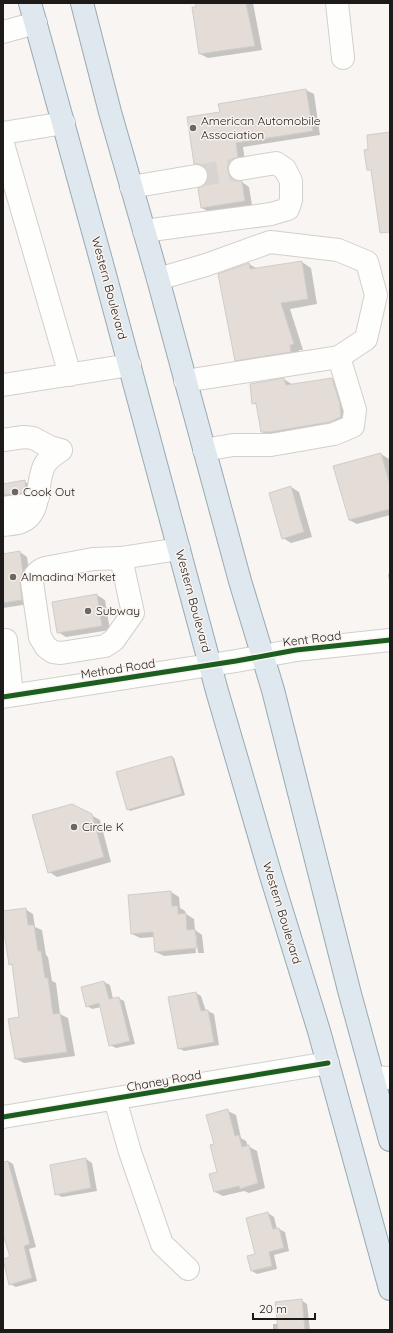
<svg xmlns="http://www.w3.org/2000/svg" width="393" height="1333" viewBox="0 0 393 1333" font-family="Quicksand,sans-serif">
  <rect width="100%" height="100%" fill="#f8f5f2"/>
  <path fill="#0003" d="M196,3H253L262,50L208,58L200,54Z
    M306,90L314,94L320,135L243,147L245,161L235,176L237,182H242L249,187L252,205L209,212L202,208L205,186L208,181L209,174L206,168L202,167L195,163L221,113Z
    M302,262L311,268L317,304L290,309L303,350H299L300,357L246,366L236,360L249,264L258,269Z
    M284,379L293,385L332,379L340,384L349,422L270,437L262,432L258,406L253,403Z
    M381,454L389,459L390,462V515L357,524L349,520Z
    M25,482L31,485V494L3,500V485Z
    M291,487L299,492L312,537L291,543L283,538Z
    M20,552L27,557L30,577L29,604L3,608V555Z
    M388,574H390V587Z
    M97,595L105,600L110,630L66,637L58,632Z
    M171,757L174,758L185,795L130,811L128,809Z
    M91,815L100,820L111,862L57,877L49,872Z
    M171,892L179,897L180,908L185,911L186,914L194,919L195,930L202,935L204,953H198L196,934H194L196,953L164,956L156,952L154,937L140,938L132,934Z
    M25,909L33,914L35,927L42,930L46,955L48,957L52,981L56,983L60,1014L68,1018L75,1056L24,1063L16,1059L21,1018L13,966L10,964L6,939L4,937L3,912Z
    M104,982L110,985L113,999L118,998L124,1001L135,1044L116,1048L110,1045L101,1007L92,1009L87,1006Z
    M196,993L201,996L206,1011H208L214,1014L219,1045L184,1051L178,1048Z
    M228,1111L236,1115L241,1138L246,1141L248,1146L257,1151L265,1188L249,1193L244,1191L223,1196L215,1192L218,1173L215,1145Z
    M86,1159L92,1163L97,1191L62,1197L56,1194Z
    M8,1161L13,1164L36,1247L29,1249L37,1281L16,1287L10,1284L11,1257L3,1231V1162Z
    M268,1213L274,1217L277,1229H279L285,1232L289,1251L274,1255L277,1269L257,1274L252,1271Z
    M301,1300L307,1304L310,1330H273V1324H279Z"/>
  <path fill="#e4dcd6" stroke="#cfcdcb" d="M195,3H246L255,46L199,54L192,7H196Z
    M306,89L313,131L236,143L238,157L232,159L228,164V171L230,177L235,181H242L245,201L201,208L198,188L204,185L208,181V174L205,168L200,164H194L187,117L220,112L218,104Z
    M390,132V232L380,233L371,170H367L364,150L368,149L367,135Z
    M302,261L308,299L281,303L294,344L290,345L291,352L235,361L218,274L249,263L250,269Z
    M284,378L286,385L332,378L340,404L341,417L330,422L270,432H261L256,403L252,404L250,384Z
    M381,453L390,485V509L349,520L333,466Z
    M25,480L26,490L22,493L3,495V484Z
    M291,486L304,532L282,539L269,493Z
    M20,551L23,572L20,583L22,600L3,603V554Z
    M97,594L102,626L57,633L52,602Z
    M172,756L182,794L127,810L116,772Z
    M72,804L92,814L104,857L48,873L32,815Z
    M171,891L172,906H178V914L186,913L187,930L195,929L197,948L155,952L153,932L131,934L128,895Z
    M26,908L28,925H34L38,951H41L45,978H48L53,1014L60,1013L67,1052L15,1059L8,1019L19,1017L12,964L9,965L5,938H3V911Z
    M104,981L109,999L119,997L130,1041L109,1046L99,1003L86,1007L81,987Z
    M196,992L201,1011L208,1010L214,1042L178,1049L168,997Z
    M228,1109L235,1136L239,1135L242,1147L249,1145L258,1183L240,1189L239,1186L214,1192L209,1174L217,1172L210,1145L214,1144L206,1115Z
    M86,1158L91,1188L55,1195L50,1165Z
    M8,1161L30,1244L24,1246L32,1278L9,1285L3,1259L10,1257L3,1234V1162Z
    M268,1212L273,1229L279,1228L284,1248L269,1252L272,1266L251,1271L247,1256L255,1254L246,1218Z
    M302,1299L305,1330H278L275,1302Z"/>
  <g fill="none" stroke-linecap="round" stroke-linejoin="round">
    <path stroke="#d7d4d1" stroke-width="22" stroke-dasharray="22 11" stroke-linecap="butt" d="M196,176L240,169"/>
    <g stroke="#d2cfcd" stroke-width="24">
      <path id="minor" d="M337,3L343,58
        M3,32L36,23
        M3,133L64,123
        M3,144L70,375
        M131,187L196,176
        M144,231L271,214L288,209L291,200V181L285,169L276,163L240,169
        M158,279L206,265L270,242L338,250L367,262L376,295L366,339L339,357
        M185,381L339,357L355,410L353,426L334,434L271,445H233L204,450
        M3,385L130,365
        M3,440L24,437L33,438L50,447L61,450
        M3,508L27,505L38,497
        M3,525C9,524 16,524 21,522C43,514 35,481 45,464C49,458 55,454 61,450
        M121,558L133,613L114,640L105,646L61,653L53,652L46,647L40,637L32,582C34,575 37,571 45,568L93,559L121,558L179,549
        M3,641L6,640L12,695
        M3,697L236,661L296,650L390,640
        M373,1077L390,1078
        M115,1099L130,1152L162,1244L188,1269
        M3,1117L328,1063"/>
    </g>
    <g stroke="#98aab2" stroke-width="24">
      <path id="major" d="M30,3L104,271L217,691L271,876L319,1031L390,1289
        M82,3L110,112L158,279L240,581L273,690L350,994L390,1140"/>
    </g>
    <use href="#minor" stroke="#fefefd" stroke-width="22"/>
    <use href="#major" stroke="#dee8ee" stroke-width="22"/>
    <g stroke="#faf4f0" stroke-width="8">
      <path id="cycleway" d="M3,697L236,661L296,650L390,640
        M3,1117L328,1063"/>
    </g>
    <use href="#cycleway" stroke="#1b5e20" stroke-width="5"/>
  </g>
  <g fill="#6a6765" stroke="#faf4f0" stroke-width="1.5">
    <circle cx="193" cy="128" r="4"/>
    <circle cx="15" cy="492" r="4"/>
    <circle cx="13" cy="577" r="4"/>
    <circle cx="88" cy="611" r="4"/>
    <circle cx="74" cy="827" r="4"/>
  </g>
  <g text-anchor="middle" stroke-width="3" stroke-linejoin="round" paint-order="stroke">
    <g font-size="12" fill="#1d1a19" stroke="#faf4f0" text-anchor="start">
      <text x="201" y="125">American Automobile<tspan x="201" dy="14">Association</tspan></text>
      <text x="23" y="496">Cook Out</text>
      <text x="21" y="581">Almadina Market</text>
      <text x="96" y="615">Subway</text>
      <text x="82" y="831">Circle K</text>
    </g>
    <g font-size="12" fill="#1d1a19" stroke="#faf4f0">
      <text transform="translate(109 288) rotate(75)" y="4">Western Boulevard</text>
      <text transform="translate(193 601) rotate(75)" y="4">Western Boulevard</text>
      <text transform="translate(312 639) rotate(-7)" y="4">Kent Road</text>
      <text transform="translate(118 669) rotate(-9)" y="4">Method Road</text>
      <text transform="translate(282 913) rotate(73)" y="4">Western Boulevard</text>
      <text transform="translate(164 1081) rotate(-10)" y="4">Chaney Road</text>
    </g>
  </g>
  <rect width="393" height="1333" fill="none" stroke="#1d1a19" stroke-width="8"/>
  <path d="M253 1313v6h62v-6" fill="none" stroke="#1d1a19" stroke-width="2"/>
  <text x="259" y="1313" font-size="12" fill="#1d1a19" stroke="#faf4f0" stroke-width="3" paint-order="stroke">20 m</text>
</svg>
